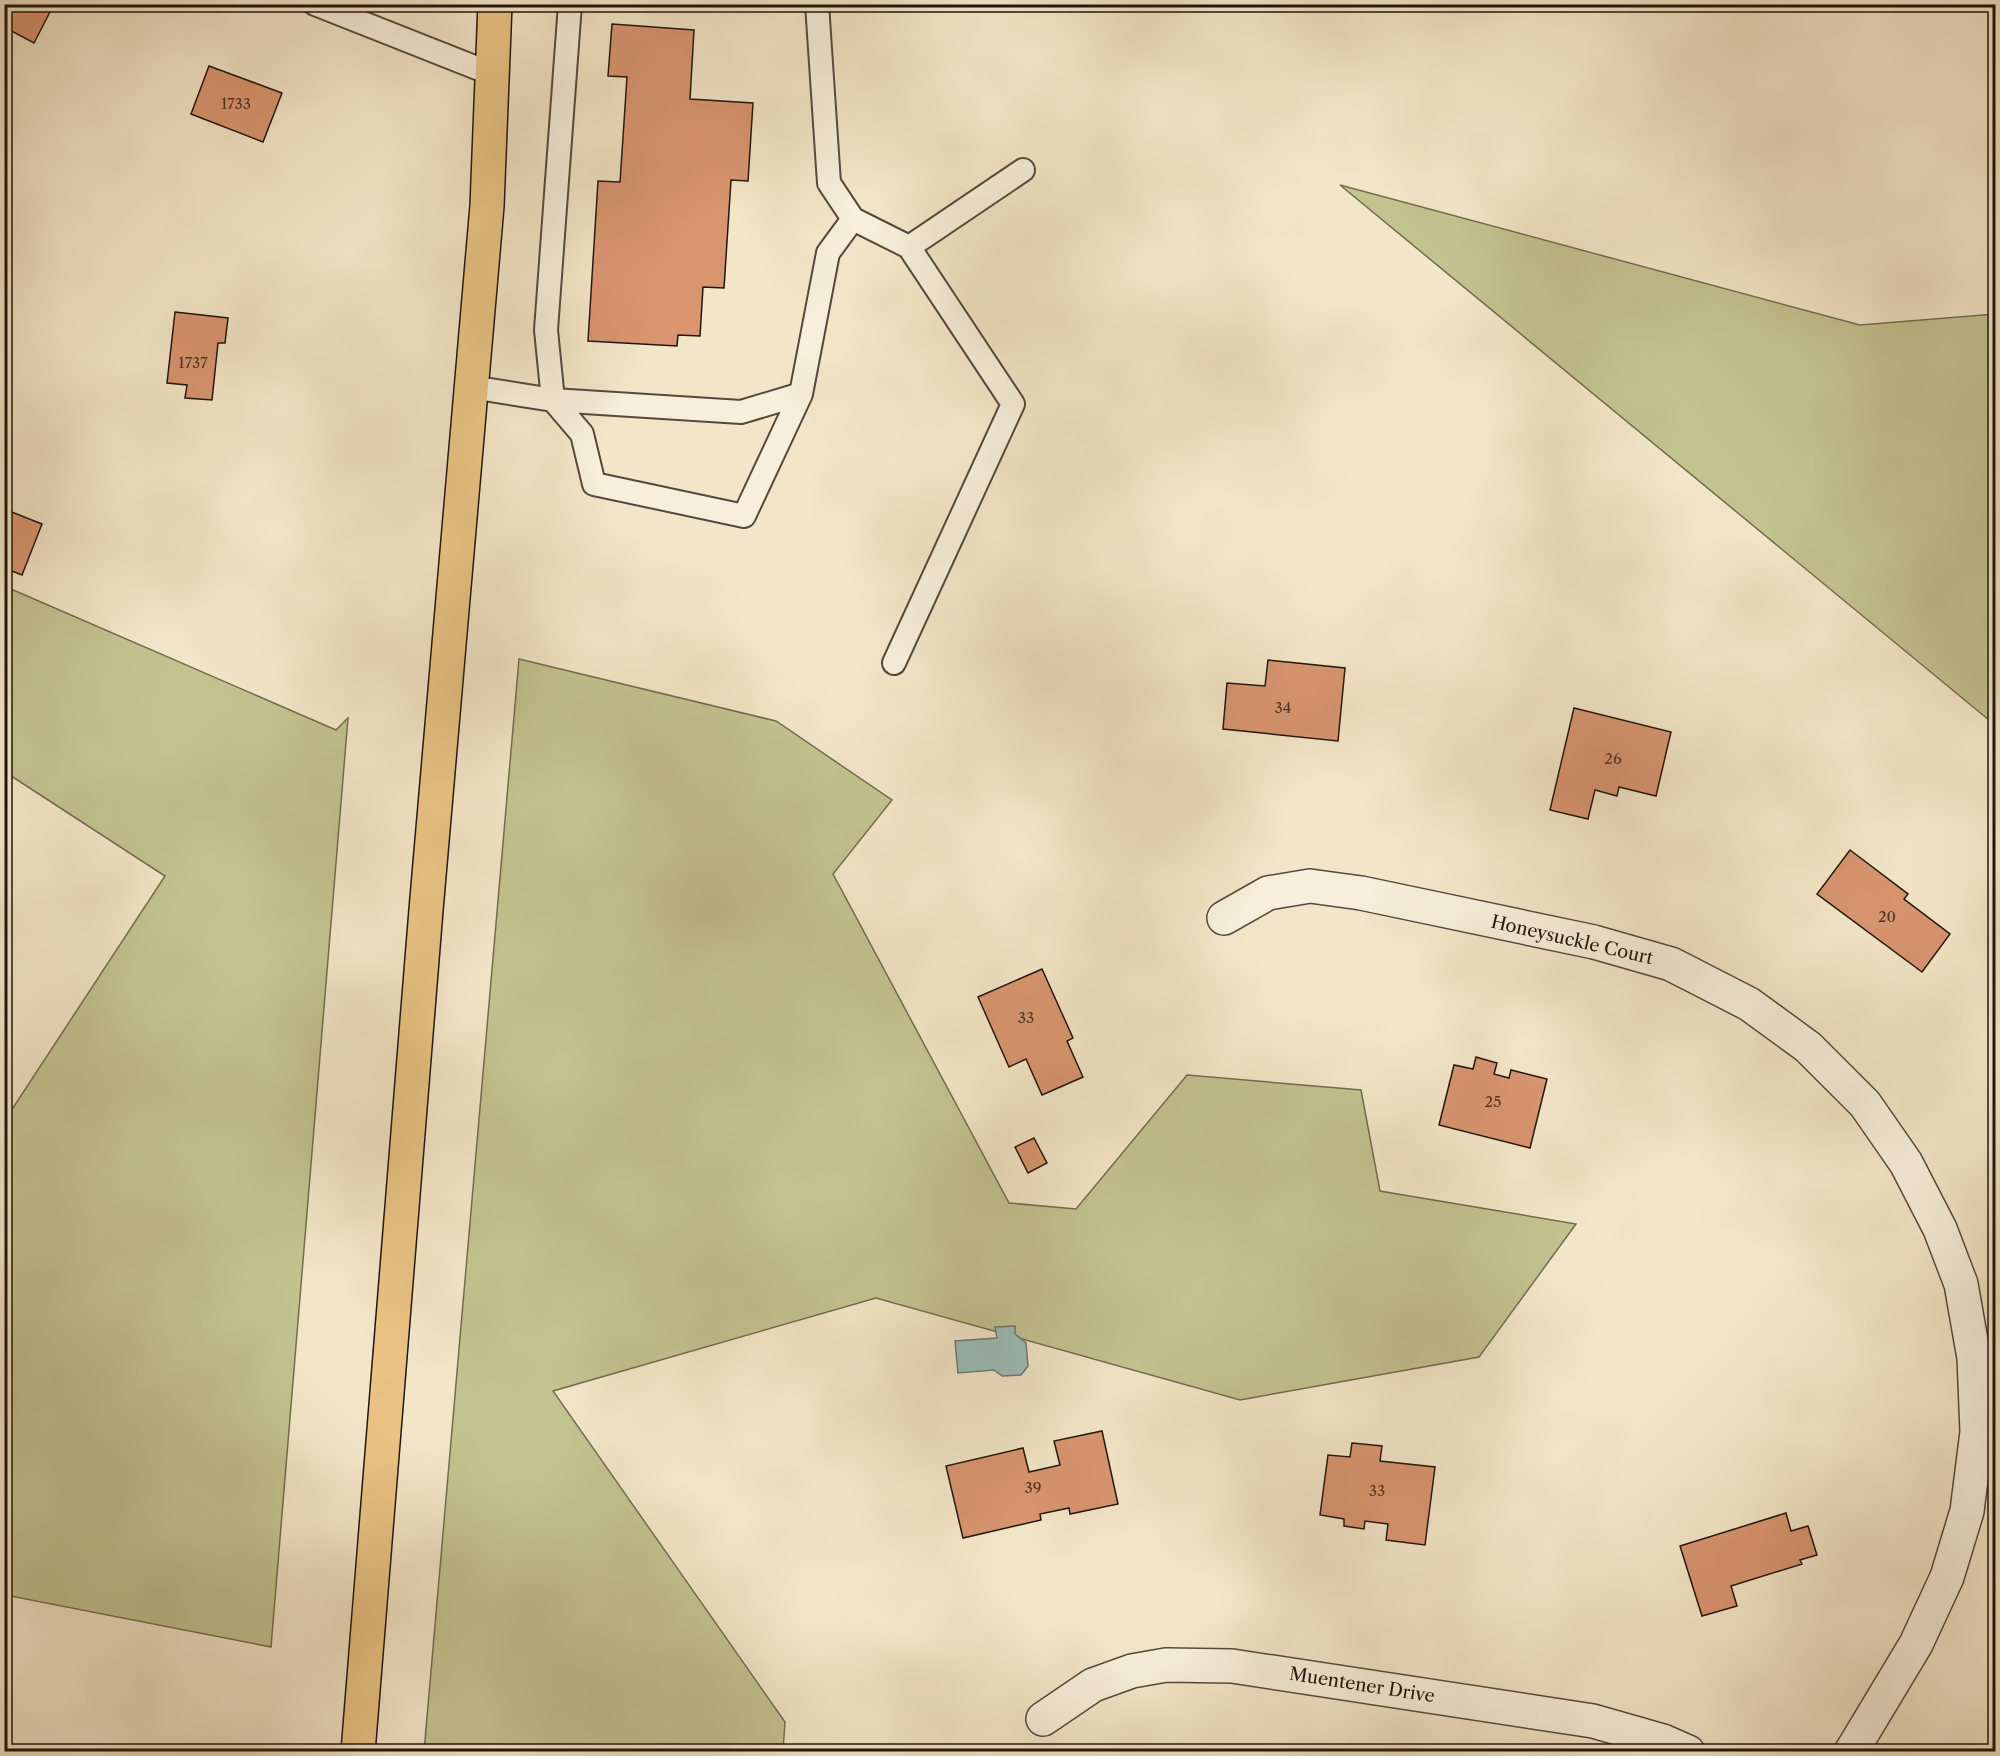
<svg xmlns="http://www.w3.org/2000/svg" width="2000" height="1756" viewBox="0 0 2000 1756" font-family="'Libre Caslon Text',serif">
  <rect width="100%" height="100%" fill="#f3e6c8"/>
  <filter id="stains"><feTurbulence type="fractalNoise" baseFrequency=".00333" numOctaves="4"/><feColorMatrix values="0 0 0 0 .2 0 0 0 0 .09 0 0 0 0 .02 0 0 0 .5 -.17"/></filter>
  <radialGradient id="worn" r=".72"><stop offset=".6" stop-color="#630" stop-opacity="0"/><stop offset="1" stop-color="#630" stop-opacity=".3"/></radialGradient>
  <path fill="#c3c390" stroke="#726c50" stroke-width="1.5" d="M1340,185L1860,325L1995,314V725Z
    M4,586L336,730L348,718L271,1647L5,1595V1120L165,876L5,772Z
    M519,659L776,721L892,800L833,874L1009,1203L1076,1209L1187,1075L1361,1090L1380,1191L1576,1224L1479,1357L1240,1400L876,1298L553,1391L785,1722L783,1751L424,1752Z"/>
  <path fill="#9cbeba" stroke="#6a7a76" stroke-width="1.5" d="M1015,1326V1334L1026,1343L1028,1366L1021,1375L1002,1376L994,1370L958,1373L955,1341L997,1338L995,1327Z"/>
  <path fill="#d89570" stroke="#20150f" stroke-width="1.5" d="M4,4H54L34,43L4,27Z
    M612,24L694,30L690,99L753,103L748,181L731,180L724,288L703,287L700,336L678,335L677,346L588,341L598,181L620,182L627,77L608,76Z
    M209,66L282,93L263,142L191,114Z
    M175,312L228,318L225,343H218L212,400L185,398L187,385L167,383Z
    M4,509L42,524L22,575L4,568Z
    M1268,660L1345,668L1338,741L1223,729L1227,683L1265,686Z
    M1574,708L1671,732L1656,796L1619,787L1617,796L1595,790L1588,819L1550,810Z
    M1850,850L1908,894L1904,899L1950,934L1922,972L1817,894Z
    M1042,969L1073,1038L1067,1041L1083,1077L1042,1095L1026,1059L1009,1067L978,997Z
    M1476,1057L1497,1063L1494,1074L1509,1078L1511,1070L1547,1079L1530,1148L1439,1125L1454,1065L1473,1069Z
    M1034,1138L1047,1163L1028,1173L1015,1147Z
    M1102,1431L1118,1504L1070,1514L1069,1508L1040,1514L1041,1520L963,1538L946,1466L1023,1448L1029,1472L1060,1465L1054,1441Z
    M1352,1443L1382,1446L1380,1461L1435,1467L1425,1545L1386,1540L1388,1524L1365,1521L1364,1529L1344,1526V1519L1320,1515L1328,1455L1350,1457Z
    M1786,1513L1791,1531L1808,1526L1817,1555L1800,1560L1802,1564L1731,1586L1737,1606L1702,1616L1680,1546Z"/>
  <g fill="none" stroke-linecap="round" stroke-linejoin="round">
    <g stroke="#55493d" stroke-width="26">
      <path id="service" d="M315,4L492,74
        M570,4L546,330L553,400L741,412L801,394
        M817,4L829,183L853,219L909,247
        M471,387L553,400L582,434L594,484L744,516L801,394L828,253L853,219
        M894,663L1013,404L909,247L1023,170"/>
    </g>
    <g stroke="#55493d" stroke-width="36">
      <path id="minor" d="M1224,918L1268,893L1310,886L1361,893L1594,942L1671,964L1749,1004L1808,1047L1865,1104L1906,1163L1940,1229L1961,1284L1974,1358L1977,1432L1967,1511L1947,1577L1916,1644L1851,1752
        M1043,1719L1093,1685L1132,1671L1166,1665L1232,1666L1593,1721L1663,1741L1688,1752"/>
    </g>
    <g stroke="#20150f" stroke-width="36">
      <path id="trunk" d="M358,1752L426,910L487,206L495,4"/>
    </g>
    <use href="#service" stroke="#f7efdb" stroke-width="22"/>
    <use href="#minor" stroke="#f7efdb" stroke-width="33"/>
    <use href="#trunk" stroke="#eac384" stroke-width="33"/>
  </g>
  <g text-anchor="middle" stroke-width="4.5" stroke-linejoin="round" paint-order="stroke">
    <g font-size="15" fill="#4e3527">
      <text x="236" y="109">1733</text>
      <text x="193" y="368">1737</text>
      <text x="1283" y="713">34</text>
      <text x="1613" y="764">26</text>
      <text x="1887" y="922">20</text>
      <text x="1026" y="1023">33</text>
      <text x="1493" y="1107">25</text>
      <text x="1033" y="1493">39</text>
      <text x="1377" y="1496">33</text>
    </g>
    <g font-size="18" fill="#20150f" stroke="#f7efdb">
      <text transform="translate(1572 940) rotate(13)" y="6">Honeysuckle Court</text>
      <text transform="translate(1362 1685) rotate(9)" y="6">Muentener Drive</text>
    </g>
  </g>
  <rect width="2000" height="1756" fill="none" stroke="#f3e6c8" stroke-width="24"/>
  <rect x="6" y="6" width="1988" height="1744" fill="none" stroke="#20150f" stroke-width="3"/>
  <rect x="12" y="12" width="1976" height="1732" fill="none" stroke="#20150f" stroke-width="1.5"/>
  <rect width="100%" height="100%" filter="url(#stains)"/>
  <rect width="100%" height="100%" fill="url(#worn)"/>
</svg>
